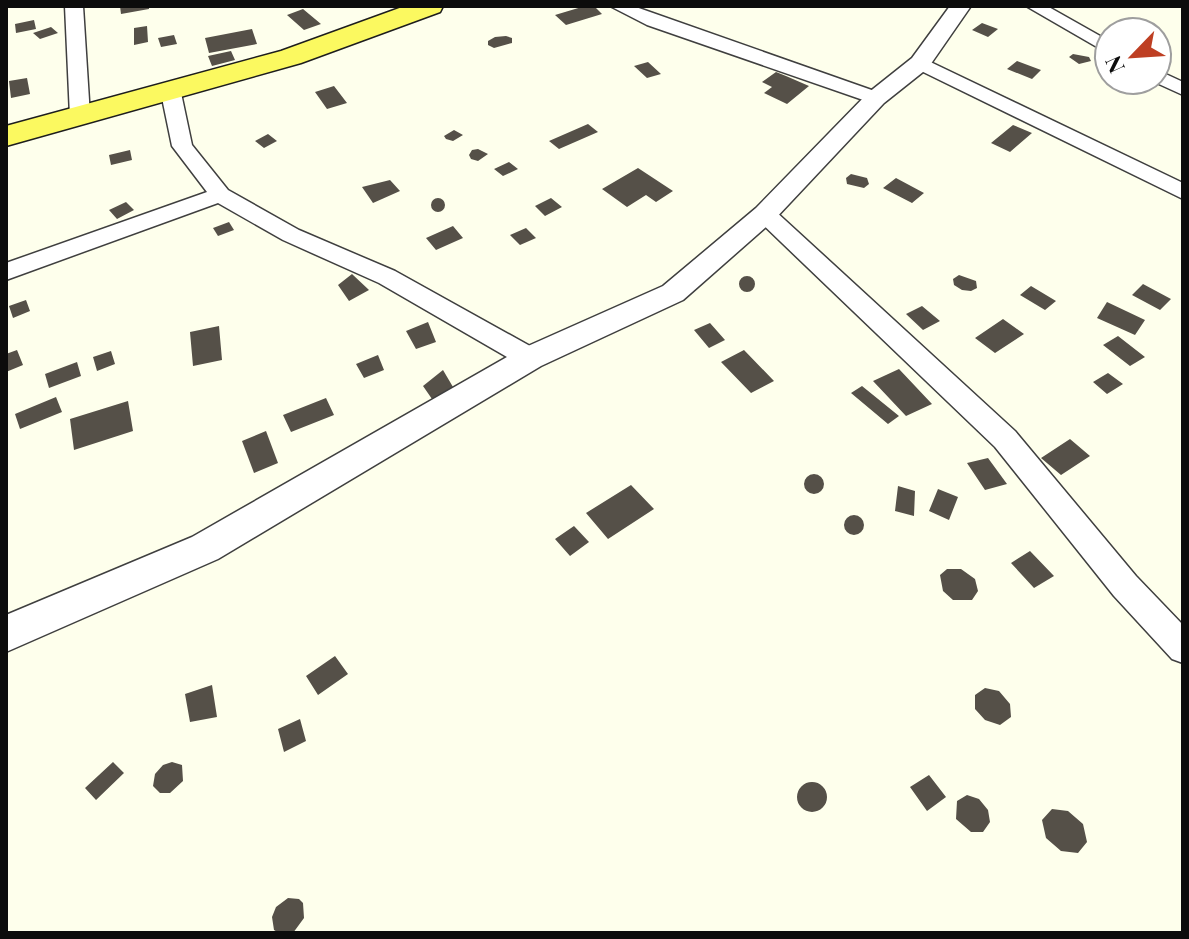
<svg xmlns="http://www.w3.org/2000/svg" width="1189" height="939" viewBox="0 0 1189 939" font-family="'Playfair Display',serif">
  <rect width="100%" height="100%" fill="#feffec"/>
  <path fill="#555048" d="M120,6H149V9L121,14Z
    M585,6H594L602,14L566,25L555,15Z
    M303,9L321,24L304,30L287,15Z
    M34,20L36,29L16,33L15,24Z
    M982,23L998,29L988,37L972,30Z
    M147,26L148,42L134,45V28Z
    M51,27L58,33L40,39L33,33Z
    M252,29L257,44L209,53L205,38Z
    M174,35L177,44L161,47L158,38Z
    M506,36L512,38V43L494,48L488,45V41L495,37Z
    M231,51L235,60L212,66L208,56Z
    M1073,54L1089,57L1091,61L1079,64L1069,57Z
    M1017,61L1041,70L1032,79L1007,69Z
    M648,62L661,74L647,78L634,66Z
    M776,72L786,76L809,86L787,104L764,93L772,87L762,82Z
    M27,78L30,94L11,98L9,81Z
    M334,86L347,103L327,109L315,92Z
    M588,124L598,132L559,149L549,141Z
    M1013,125L1032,133L1010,152L991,143Z
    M454,130L463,135L453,141L446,139L444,136Z
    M268,134L277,141L264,148L255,141Z
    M478,149L488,154L478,161L471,159L469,155L472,150Z
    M130,150L132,160L111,165L109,155Z
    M509,162L518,169L503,176L494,169Z
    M638,168L673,191L656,202L646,195L627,207L602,189Z
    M851,174L867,178L869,184L864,188L847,184L846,178Z
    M896,178L924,193L912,203L883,188Z
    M390,180L400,191L373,203L362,187Z
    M431 205a7 7 0 1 1 14 0a7 7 0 1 1-14 0Z
    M551,198L562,207L545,216L535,206Z
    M126,202L134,210L117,219L109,210Z
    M229,222L234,230L218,236L213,228Z
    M453,226L463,238L436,250L426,238Z
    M526,228L536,238L520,245L510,235Z
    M352,274L369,290L349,301L338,285Z
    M959,275L976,281L977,288L971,291L962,290L954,285L953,279Z
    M739 284a8 8 0 1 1 16 0a8 8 0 1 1-16 0Z
    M1143,284L1171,299L1160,310L1132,295Z
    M1031,286L1056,301L1045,310L1020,295Z
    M26,300L30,311L13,318L9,306Z
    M1107,302L1145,320L1135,335L1097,318Z
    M922,306L940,321L923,330L906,314Z
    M1003,319L1024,334L995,353L975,338Z
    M428,322L436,342L416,349L406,331Z
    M710,323L725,340L709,348L694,330Z
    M219,326L222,360L193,366L190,332Z
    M1118,336L1145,357L1130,366L1103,345Z
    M17,350L23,365L6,372V354Z
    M744,350L774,381L751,393L721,362Z
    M111,351L115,364L97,371L93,357Z
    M378,355L384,370L364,378L356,364Z
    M77,362L81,376L49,388L45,374Z
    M899,369L932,404L906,416L873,381Z
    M443,370L453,387L432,399L423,386Z
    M1108,373L1123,384L1107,394L1093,382Z
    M862,386L899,416L888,424L851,393Z
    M56,397L62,412L20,429L15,414Z
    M326,398L334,415L291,432L283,415Z
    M128,401L133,431L74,450L70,419Z
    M266,431L278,463L254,473L242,441Z
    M1070,439L1090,456L1061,475L1041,458Z
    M988,458L1007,484L985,490L967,463Z
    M804 484a10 10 0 1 1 20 0a10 10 0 1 1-20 0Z
    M631,485L654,509L608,539L586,513Z
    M898,486L915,491L914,516L895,511Z
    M938,489L958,497L949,520L929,511Z
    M844 525a10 10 0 1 1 20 0a10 10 0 1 1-20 0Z
    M574,526L589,542L570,556L555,539Z
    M1030,551L1054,576L1034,588L1011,563Z
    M947,569H961L975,579L978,591L972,600H953L943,591L940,575Z
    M335,656L348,674L318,695L306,676Z
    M212,685L217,717L190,722L185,694Z
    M985,688L999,691L1010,704L1011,717L1000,725L985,720L975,709V695Z
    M300,719L306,741L284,752L278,729Z
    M113,762L124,773L96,800L85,788Z
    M172,762L182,765L183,781L170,793H160L153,786L155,774L163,765Z
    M929,775L946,797L927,811L910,787Z
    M797 797a15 15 0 1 1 30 0a15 15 0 1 1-30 0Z
    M967,795L979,799L988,810L990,822L983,832H971L956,819L957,801Z
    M1052,809L1068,811L1083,824L1087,842L1078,853L1061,851L1046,838L1042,820Z
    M288,898L299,899L303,903L304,918L293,933H279L274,930L272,917L276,907Z"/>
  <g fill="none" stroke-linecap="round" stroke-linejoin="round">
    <g stroke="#3f3f3f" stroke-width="3">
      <path id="minor" d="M65,6H83L90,116L80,122L70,116Z
        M610,6H633L883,94L886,98L883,102H869L647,25Z
        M1026,6H1047L1109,41V54Z
        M920,57L1183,183V199L913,67L911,63L913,59Z
        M1157,70L1183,82V95L1150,80H1157Z
        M171,87L181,93L192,145L228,190L299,230L395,271L539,351L543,358L539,365L530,368L521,365L379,283L283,240L218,203L6,280V263L207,192L172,146L161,93Z
        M765,207L773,209L1015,431L1136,576L1183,625V663L1172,659L1114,596L995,447L757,219L754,214L757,209Z"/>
    </g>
    <g stroke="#3f3f3f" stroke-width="3">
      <path id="tertiary" d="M950,6H971L928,68L884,103L774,220L683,300L541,366L218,559L6,652V615L192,537L519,350L663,286L756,208L868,93L912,58Z"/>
    </g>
    <g stroke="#1d1d1d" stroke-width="3">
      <path id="primary" d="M405,6H443L440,12L301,63L6,146V126L281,51Z"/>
    </g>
    <use href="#minor" fill="#fff" fill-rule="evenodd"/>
    <use href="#tertiary" fill="#fff" fill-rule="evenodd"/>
    <use href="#primary" fill="#fbf960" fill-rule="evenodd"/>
  </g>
  <rect width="1189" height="939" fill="none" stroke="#0c0c0c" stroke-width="16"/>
  <g transform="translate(1133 56) rotate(245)"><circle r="38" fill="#ffffff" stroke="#9e9e9e" stroke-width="2"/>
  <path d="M0-6L14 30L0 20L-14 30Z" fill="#be3f23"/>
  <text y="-12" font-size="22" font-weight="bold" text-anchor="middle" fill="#0c0c0c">N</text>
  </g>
</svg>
